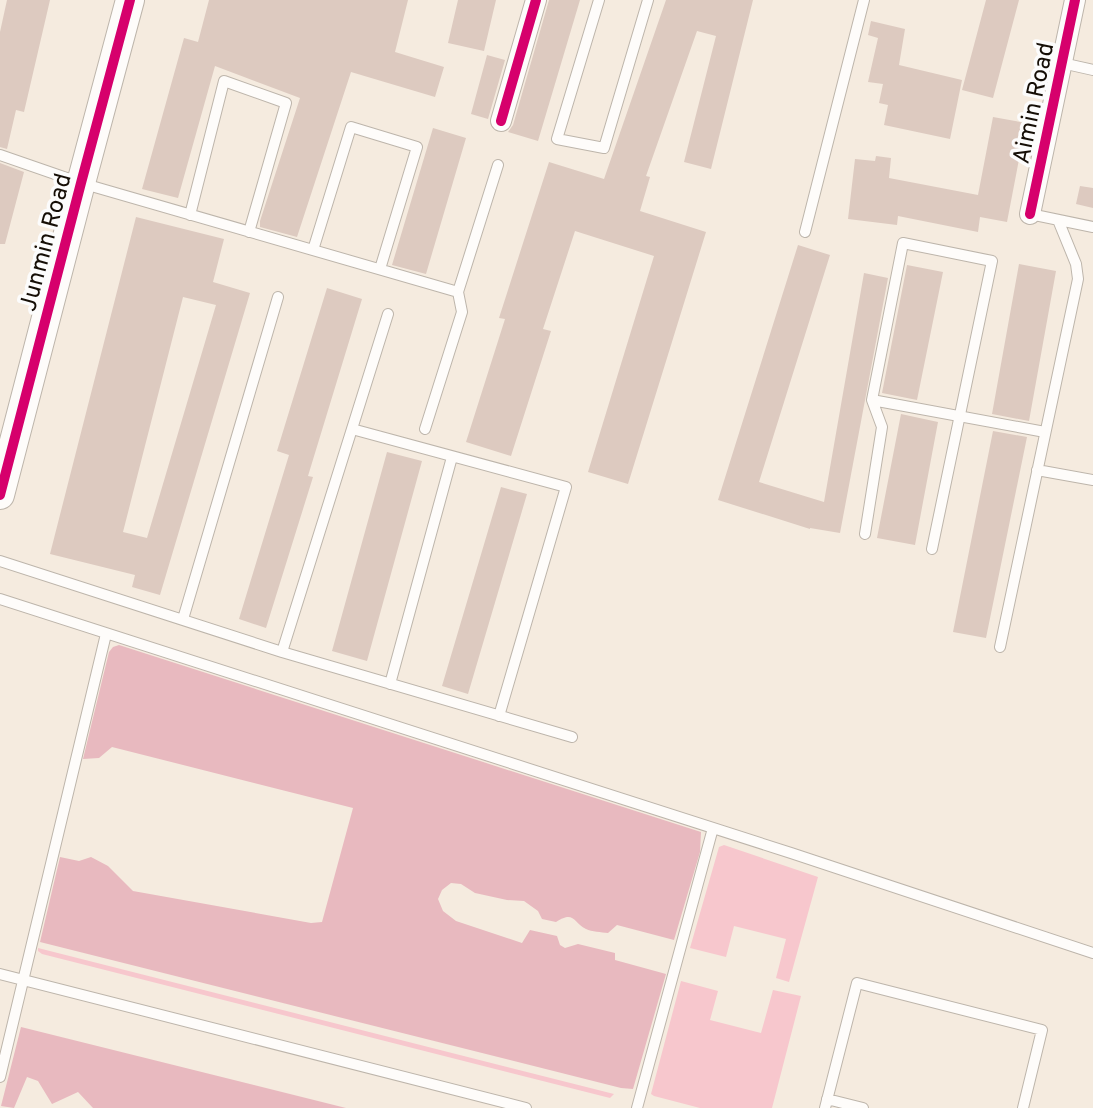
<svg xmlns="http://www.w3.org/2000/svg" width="1093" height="1108" viewBox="0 0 1093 1108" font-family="Overpass,sans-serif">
  <rect width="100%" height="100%" fill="#f5ebdf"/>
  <path fill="#f7c7cd" d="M724,845L818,877L789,982L776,978L786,939L734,926L726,957L690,948L719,847Z
    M38,948L614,1094L610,1098L42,954L38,951Z
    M681,981L718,991L710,1020L761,1033L773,990L801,996L772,1108H700L654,1096L651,1094Z"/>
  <path fill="#e8b9bf" d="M119,645L701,832L700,852L674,940L617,925L608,933C601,932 592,932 586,929C573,922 574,910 556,922L542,919L538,911L524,901L507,900L475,893L461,884L451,883L442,890L438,899L443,911L456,921L522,943L530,930L557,936L560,945L565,948L578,944L615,953V960L666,974L633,1089L621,1088L40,942L60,857L79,861L91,857L108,866L133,891L311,923L322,922L353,808L112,747L99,758L83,759L109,652L113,647Z
    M21,1027L346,1108H93L78,1092L52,1104L38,1081L27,1077L14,1108L1,1106Z"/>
  <path fill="#ddcac0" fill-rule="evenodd" d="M7,0H50L24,112L16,110L7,149L0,147V32Z
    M209,0H408L395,52L444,67L435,97L351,72L297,237L260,227V221L300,98L215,66L178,198L142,189L184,38L198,42Z
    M458,0H496L484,51L448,43Z
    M549,0H580L538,141L508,132L513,125Z
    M666,0H753L711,169L684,162L716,36L697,31L646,176L650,177L640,211L706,232L628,484L588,472L654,256L575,231L543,329L551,331L511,456L466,442L505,319L499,318L549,162L604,179Z
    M986,0H1019L993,98L962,90Z
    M871,21L905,29L899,65L962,80L950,139L884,125L888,105L879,103L883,84L868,82L878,38L868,35Z
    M487,55L505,60L488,119L471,114Z
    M993,117L1026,123L1007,222L980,217L978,232L898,216L897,225L848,219L855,159L875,161L876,156L891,158L889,178L978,195Z
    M433,128L466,138L426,274L392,265Z
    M0,163L24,172L5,244H0Z
    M1080,186L1093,188V208L1076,204Z
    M136,217L224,239L213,282L250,293L160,595L132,587L135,575L50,554ZM183,297L216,305L147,538L123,532Z
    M798,245L830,255L759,482L824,502L864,273L888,278L840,533L810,528V529L718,500Z
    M1019,264L1056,271L1029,421L992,414Z
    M907,265L943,272L917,400L882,393Z
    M327,288L362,299L308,476L313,477L266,628L239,619L289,455L277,451Z
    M901,414L938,422L915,545L877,538Z
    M993,431L1027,437L986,638L953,632Z
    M387,452L422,461L367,661L332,651Z
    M501,487L527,494L468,694L442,686Z"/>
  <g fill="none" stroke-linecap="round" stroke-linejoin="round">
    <g stroke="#bdb5ab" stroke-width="12">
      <path id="lane" d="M599,0L557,139L604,148L648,0
        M1062,63L1093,70
        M0,155L81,183L458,292
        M1030,214L1093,227
        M190,215L224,81L286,103L249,232
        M805,232L864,0
        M313,250L351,127L417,147L380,269
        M872,400L1045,432
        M352,429L566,487L499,716
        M425,429L462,312L458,292L498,165
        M1037,470L1093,480
        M865,534L882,427L872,400L903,243L992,261L932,549
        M0,561L282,652L572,737
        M0,599L791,853L1093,953
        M183,619L278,297
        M1000,647L1078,279L1076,264L1058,220
        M282,652L388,314
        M390,684L452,457
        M0,974L526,1108
        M0,1077L106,634
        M827,1099L863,1108
        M637,1108L713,828
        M825,1108L857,983L1042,1030L1023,1108"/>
    </g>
    <g stroke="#bdb5ab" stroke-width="22">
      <path id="street" d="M501,121L536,0
        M1030,214L1075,0"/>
    </g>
    <g stroke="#bdb5ab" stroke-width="30">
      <path id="secondary" d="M0,495L81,183L130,0"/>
    </g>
    <use href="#lane" stroke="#fefcfa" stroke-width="10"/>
    <use href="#street" stroke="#fefcfa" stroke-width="20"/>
    <use href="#secondary" stroke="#fefcfa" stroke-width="28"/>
    <g stroke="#fcfcfc" stroke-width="15">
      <path id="cycleway" d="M501,121L536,0
        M1030,214L1075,0
        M0,495L81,183L130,0"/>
    </g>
    <use href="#cycleway" stroke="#d6006c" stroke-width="10"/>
  </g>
  <g text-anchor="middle" stroke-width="7" stroke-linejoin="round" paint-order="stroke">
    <g font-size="24" fill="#150e06" stroke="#fcfcfc">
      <text transform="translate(1033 103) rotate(-78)" y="8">Aimin Road</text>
      <text transform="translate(45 242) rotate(-75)" y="8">Junmin Road</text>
    </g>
  </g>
</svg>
